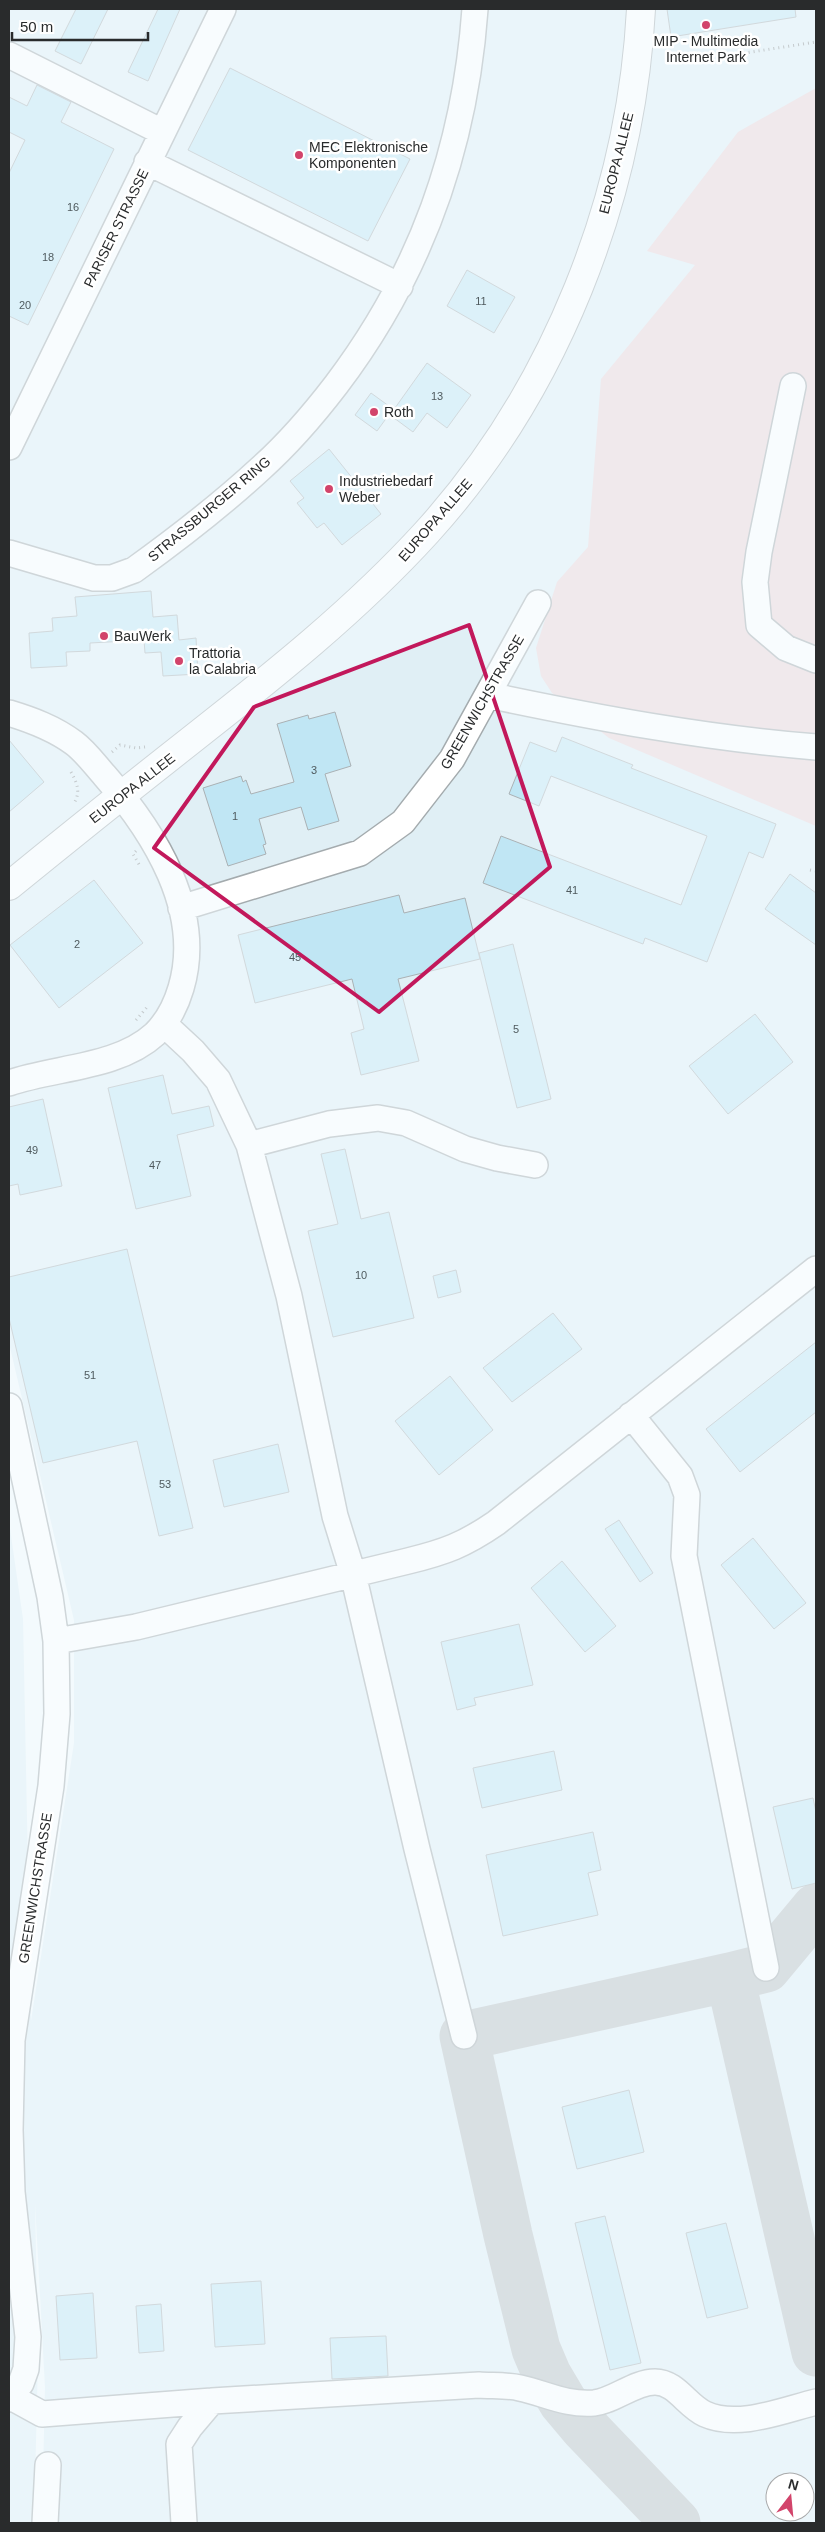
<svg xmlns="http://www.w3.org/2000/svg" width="825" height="2532" viewBox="0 0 825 2532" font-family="Helvetica,sans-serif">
  <rect width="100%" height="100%" fill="#f3fafd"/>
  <path fill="#e0eff5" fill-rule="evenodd" d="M9,9H816V2523H42L45,2387L35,2202L38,2358L34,2523H9V1522L23,1619L31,2021L74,1743V1620L9,1343ZM775,2482H805V2512H775Z"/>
  <path fill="#edd4d7" d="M816,88V826L609,738L552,693L541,676L536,648L557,582L588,547L601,379L695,265L647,251L738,132Z"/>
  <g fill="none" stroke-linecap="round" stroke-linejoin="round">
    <path stroke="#bbc0c3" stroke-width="49" d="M816,1908L766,1968L730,1977L816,2352
      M676,2523L584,2427L563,2402L547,2375L536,2349L508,2235L464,2036L730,1977"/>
  </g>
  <path fill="#c0e6f4" stroke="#aab1b4" d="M76,9H108L81,64L55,51Z
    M158,9H180L148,81L128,72Z
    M667,9H795L796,17L671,37Z
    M230,68L410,159L368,241L188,150Z
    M37,85L71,102L61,122L114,149L28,325L9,316V173L25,140L9,132V97L27,106Z
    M467,270L515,297L494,333L447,306Z
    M427,363L471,395L447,428L427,413L413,432L390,415Z
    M371,393L393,409L377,431L355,415Z
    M329,449L381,514L342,545L324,523L317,528L297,503L304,498L290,481Z
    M151,591L153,617L177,615L179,640L196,638L198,674L163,676L161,652L145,653L144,640L90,643V651L66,652L67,666L31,668L29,633L53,631L52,618L77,616L75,597Z
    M335,712L351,766L325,774L339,821L308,830L301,807L259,819L266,844L263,845L266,854L228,866L203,788L241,776L243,782L246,780L251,794L294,782L277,724L308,715L309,719Z
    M562,737L633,765L631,768L776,824L763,858L749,852L707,962L645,938L643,944L483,883L501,836L681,905L707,836L551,776L539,806L509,794L530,742L556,752Z
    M9,740L44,782L9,812Z
    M790,874L816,893V945L765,909Z
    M94,880L143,943L59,1008L10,945Z
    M399,895L404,913L465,898L480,959L398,979L419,1061L361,1075L351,1033L364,1029L352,979L255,1003L238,935Z
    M513,944L551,1099L517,1108L479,953Z
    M755,1014L793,1062L728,1114L689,1066Z
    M163,1075L172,1114L209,1106L214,1126L177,1135L191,1196L136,1209L108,1088Z
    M43,1099L62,1186L20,1195L18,1184L9,1186V1107Z
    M345,1149L361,1219L389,1212L414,1318L333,1337L308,1231L338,1224L321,1154Z
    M127,1249L193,1528L159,1536L137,1441L43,1463L9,1318V1277Z
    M456,1270L461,1292L438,1298L433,1276Z
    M553,1313L582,1349L512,1402L483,1368Z
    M816,1342V1412L740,1472L706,1429Z
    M450,1376L493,1430L439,1475L395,1421Z
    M278,1444L289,1492L224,1507L213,1460Z
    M619,1520L653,1573L640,1582L605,1529Z
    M753,1538L806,1603L774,1629L721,1565Z
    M562,1561L616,1626L585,1652L531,1588Z
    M519,1624L533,1685L474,1698L476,1705L457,1710L441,1642Z
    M554,1751L562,1790L482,1808L473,1768Z
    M813,1798L816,1812V1883L792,1889L773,1807Z
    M593,1832L601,1870L588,1873L598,1915L503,1936L486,1855Z
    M629,2090L644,2152L577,2169L562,2107Z
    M605,2216L641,2363L610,2370L575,2223Z
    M726,2223L748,2308L707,2318L686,2233Z
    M261,2281L265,2344L215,2347L211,2284Z
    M93,2293L97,2358L60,2360L56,2296Z
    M161,2304L164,2351L139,2353L136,2306Z
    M386,2336L388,2376L332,2379L330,2338Z"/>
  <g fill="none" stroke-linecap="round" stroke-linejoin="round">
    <g stroke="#a4abae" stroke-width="28">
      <path id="minor" d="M9,55L162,132
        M147,162L400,286
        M793,386L759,552L755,582L759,625L786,648L816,660
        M9,447L223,9
        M9,553L94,578H112L134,570C177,539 221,505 260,469C288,444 313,415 336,385C421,273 465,149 475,9
        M488,695C597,718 705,738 816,747
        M9,713C32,720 54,728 74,743C86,752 95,765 105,776C154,832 204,911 181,988C176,1005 167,1022 155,1034C118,1068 55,1067 9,1083
        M181,908L360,853L403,822L452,759L538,603
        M164,1024L193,1051L218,1080L249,1145L289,1296L335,1516L353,1574L417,1849L464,2036
        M249,1145L329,1124L378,1118L406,1123L465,1149L497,1158L535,1165
        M9,1406L50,1597L56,1641L57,1714L51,1786L12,2040L10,2130L12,2192L28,2337L26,2369L21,2383L9,2399
        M631,1415L680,1476L687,1495L684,1556L766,1968
        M56,1641L136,1627L408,1561C445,1552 464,1545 496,1523L816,1269
        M11,2397L42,2414L212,2401L479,2385C492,2386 507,2385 520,2388C547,2394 565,2405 594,2403C614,2401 634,2382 655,2382C676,2382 687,2406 705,2414C738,2429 783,2410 816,2402
        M45,2523L48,2465
        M184,2523L179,2444L190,2427L212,2401"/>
    </g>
    <g stroke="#a4abae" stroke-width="30">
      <path id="major" d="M9,886C69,837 129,789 190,741C273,676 356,610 427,532C555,391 631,198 641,9"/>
    </g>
    <path stroke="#8c9092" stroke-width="3" stroke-dasharray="1 4" stroke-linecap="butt" d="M719,57L816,42
      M112,752L120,745L136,748L145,747
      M71,772C77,783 81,792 74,803
      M136,851L133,854L140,866
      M810,870L816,871
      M136,1020L148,1006"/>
    <use href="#minor" stroke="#fff" stroke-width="25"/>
    <use href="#major" stroke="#fff" stroke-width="28"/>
  </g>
  <path d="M0 0H825V2532H0ZM469,625L550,867L379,1012L154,848L254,707Z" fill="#f3fafd" fill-opacity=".55" fill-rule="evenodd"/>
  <path fill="none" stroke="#c2185b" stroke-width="4" stroke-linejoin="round" d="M469,625L550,867L379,1012L154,848L254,707Z"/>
  <g fill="#d2446b" stroke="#fff" stroke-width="2">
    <circle cx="706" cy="25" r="5"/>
    <circle cx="299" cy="155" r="5"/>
    <circle cx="374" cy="412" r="5"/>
    <circle cx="329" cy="489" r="5"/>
    <circle cx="104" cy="636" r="5"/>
    <circle cx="179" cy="661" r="5"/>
  </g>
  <g text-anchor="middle" stroke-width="5" stroke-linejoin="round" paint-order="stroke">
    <g font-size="11" fill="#4f5a5e">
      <text x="73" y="211">16</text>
      <text x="48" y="261">18</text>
      <text x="481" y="305">11</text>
      <text x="25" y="309">20</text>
      <text x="437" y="400">13</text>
      <text x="314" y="774">3</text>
      <text x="235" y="820">1</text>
      <text x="572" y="894">41</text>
      <text x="77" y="948">2</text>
      <text x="295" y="961">45</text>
      <text x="516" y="1033">5</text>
      <text x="32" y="1154">49</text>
      <text x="155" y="1169">47</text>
      <text x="361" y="1279">10</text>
      <text x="90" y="1379">51</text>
      <text x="165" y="1488">53</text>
    </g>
    <g font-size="14" fill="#292b2c" stroke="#fff" text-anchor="start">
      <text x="706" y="46" text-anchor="middle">MIP - Multimedia<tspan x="706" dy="16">Internet Park</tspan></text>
      <text x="309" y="152">MEC Elektronische<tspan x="309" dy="16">Komponenten</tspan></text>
      <text x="384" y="417">Roth</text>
      <text x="339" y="486">Industriebedarf<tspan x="339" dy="16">Weber</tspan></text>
      <text x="114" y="641">BauWerk</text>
      <text x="189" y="658">Trattoria<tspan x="189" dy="16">la Calabria</tspan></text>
    </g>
    <g font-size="14" fill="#292b2c" stroke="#fff">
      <text transform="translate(616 163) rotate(-76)" y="5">EUROPA ALLEE</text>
      <text transform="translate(116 228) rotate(-64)" y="5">PARISER STRASSE</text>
      <text transform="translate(209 509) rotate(-40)" y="5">STRASSBURGER RING</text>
      <text transform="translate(435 520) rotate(-49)" y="5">EUROPA ALLEE</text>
      <text transform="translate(482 702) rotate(-60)" y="5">GREENWICHSTRASSE</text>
      <text transform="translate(132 788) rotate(-38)" y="5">EUROPA ALLEE</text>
      <text transform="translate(35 1888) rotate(-81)" y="5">GREENWICHSTRASSE</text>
    </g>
  </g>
  <rect width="825" height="2532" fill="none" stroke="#292b2c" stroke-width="20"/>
  <g transform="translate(790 2497) rotate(16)"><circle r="24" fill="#ffffff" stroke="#a9aaab"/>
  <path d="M0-4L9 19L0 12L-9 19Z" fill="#d2446b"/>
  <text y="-8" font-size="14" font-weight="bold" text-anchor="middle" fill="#292b2c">N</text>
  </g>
  <path d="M12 32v8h136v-8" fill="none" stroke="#292b2c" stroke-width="2.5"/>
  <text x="20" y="32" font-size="15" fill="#292b2c" stroke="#ffffff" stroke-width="4" paint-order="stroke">50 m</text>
</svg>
